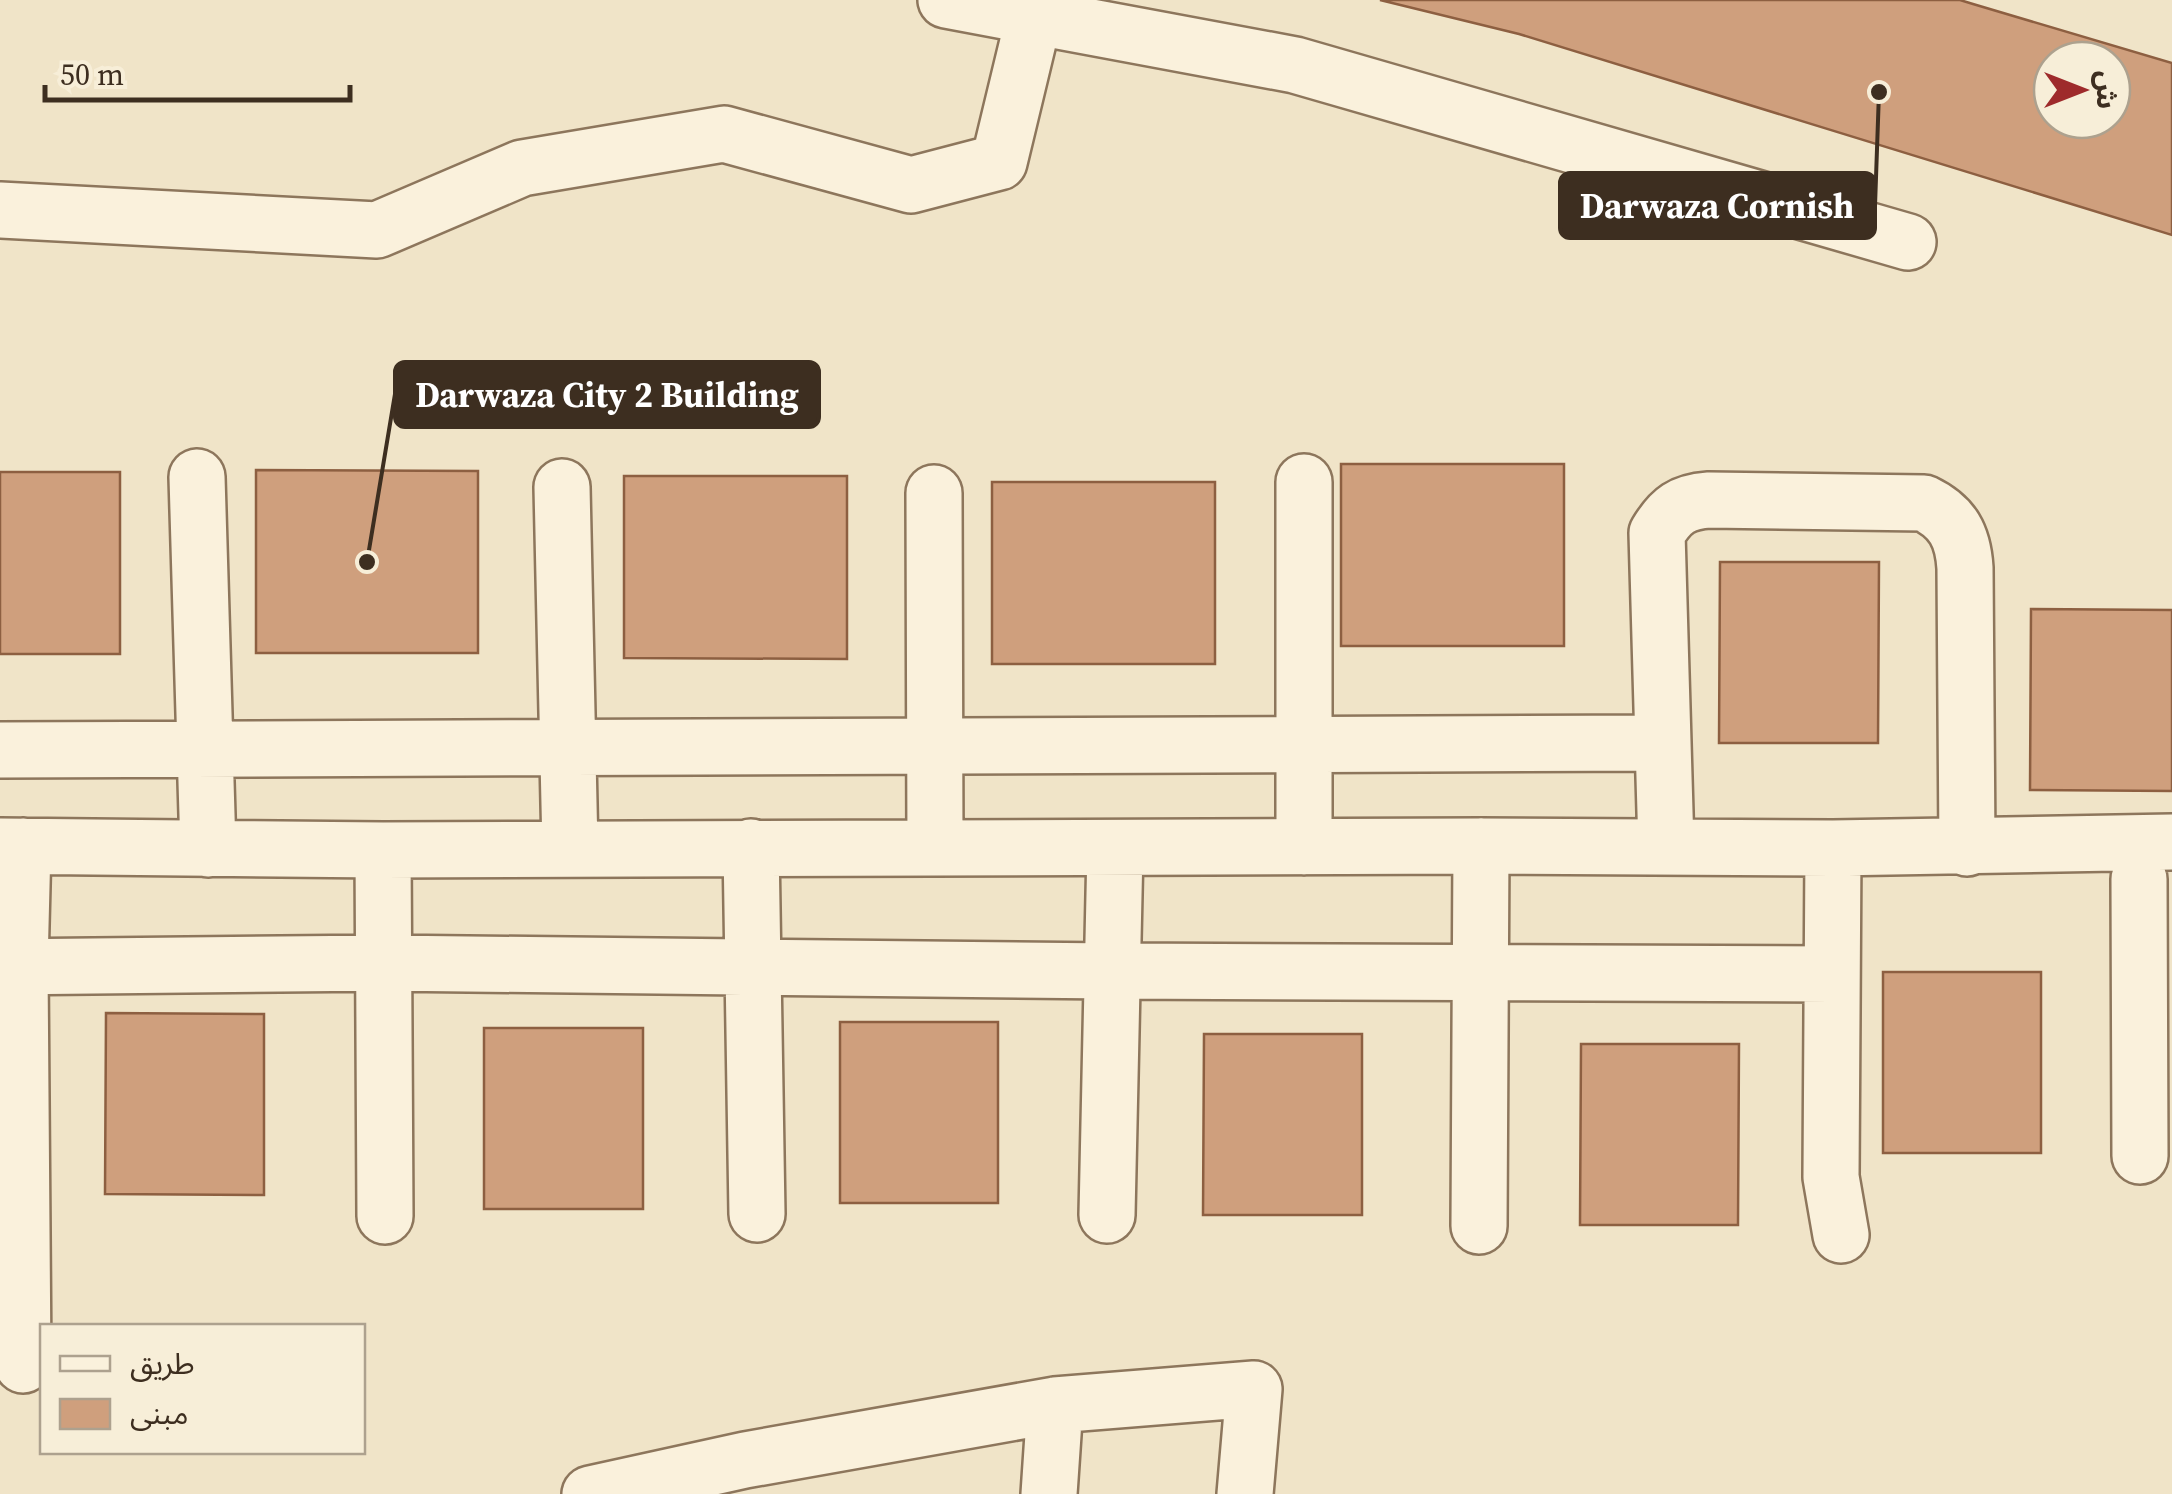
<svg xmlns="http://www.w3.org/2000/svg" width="2172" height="1494" viewBox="0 0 2172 1494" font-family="'Source Serif 4','Noto Sans Arabic',serif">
  <rect width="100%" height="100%" fill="#f0e4c8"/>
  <path fill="#cf9f7d" stroke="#8d5f41" stroke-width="2.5" fill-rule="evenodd" d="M1380,0H1960L1973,4L2172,63V235L1519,34ZM2052,60H2112V120H2052Z
    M1341,464H1564V646H1341Z
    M256,470L478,471V653H256Z
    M0,472H120V654H0Z
    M624,476H847V659L624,658Z
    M992,482H1215V664H992Z
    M1720,562H1879L1878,743H1719Z
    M2031,609L2172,610V791L2030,790Z
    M1883,972H2041V1153H1883Z
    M106,1013L264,1014V1195L105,1194Z
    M840,1022H998V1203H840Z
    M484,1028H643V1209H484Z
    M1204,1034H1362V1215H1203Z
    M1581,1044H1739L1738,1225H1580Z"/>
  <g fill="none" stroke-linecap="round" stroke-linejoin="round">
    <g stroke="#8d765c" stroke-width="60">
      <path id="minor" d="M946,0L1295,65L1908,242
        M0,210L377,230L522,168L724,134L911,185L999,162L1034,17
        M197,477L208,849
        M1304,482V847
        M562,487L570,849
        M934,493L935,848
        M0,750L1662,743
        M0,846L383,850L1481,846L1833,848L2172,842
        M23,846L20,965L23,1365
        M751,847L757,1214
        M1666,847L1657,533C1671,510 1682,502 1709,500L1924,503C1953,517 1963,536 1965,568L1967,848
        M1833,848L1831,1177L1841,1235
        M383,850L385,1216
        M2139,879L2140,1156
        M0,967L384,963L1113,971L1832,974
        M1107,1215L1115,849
        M1479,1226L1481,846
        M590,1494L745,1460L1055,1405L1254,1389L1245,1494
        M1049,1494L1055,1405"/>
    </g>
    <use href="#minor" stroke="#faf1dc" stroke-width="55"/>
  </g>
  <path fill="none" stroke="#3d2e20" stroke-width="4" d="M1879 92L1875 206M367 562L395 394"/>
  <g fill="#3d2e20" stroke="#f7eed8" stroke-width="4">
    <circle cx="1879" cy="92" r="10"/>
    <circle cx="367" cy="562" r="10"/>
  </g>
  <g fill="#3d2e20" stroke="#3d2e20" stroke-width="4">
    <rect x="1560" y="173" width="315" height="65" rx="10"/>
    <rect x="395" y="362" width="424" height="65" rx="10"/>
  </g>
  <g font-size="35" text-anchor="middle" font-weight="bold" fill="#fff">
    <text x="1717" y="218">Darwaza Cornish</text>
    <text x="607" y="407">Darwaza City 2 Building</text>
  </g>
  <rect x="40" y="1324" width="325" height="130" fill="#f7eed8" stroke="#ada18e" stroke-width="2.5"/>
  <rect x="60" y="1356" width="50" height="15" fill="#faf1dc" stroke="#ada18e" stroke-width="2.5"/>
  <text x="130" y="1374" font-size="30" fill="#3d2e20">طريق</text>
  <rect x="60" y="1399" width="50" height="30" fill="#cf9f7d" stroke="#ada18e" stroke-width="2.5"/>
  <text x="130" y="1424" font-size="30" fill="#3d2e20">مبنى</text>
  <g transform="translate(2082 90) rotate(90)"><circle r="48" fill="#f7eed8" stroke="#ada18e" stroke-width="2.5"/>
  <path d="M0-8L18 38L0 25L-18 38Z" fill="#9e2a2b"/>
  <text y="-15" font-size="28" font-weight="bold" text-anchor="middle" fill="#3d2e20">ش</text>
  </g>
  <path d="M45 85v15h305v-15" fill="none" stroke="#3d2e20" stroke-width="5"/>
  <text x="60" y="85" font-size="30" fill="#3d2e20" stroke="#f7eed8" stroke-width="8" paint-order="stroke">50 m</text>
</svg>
